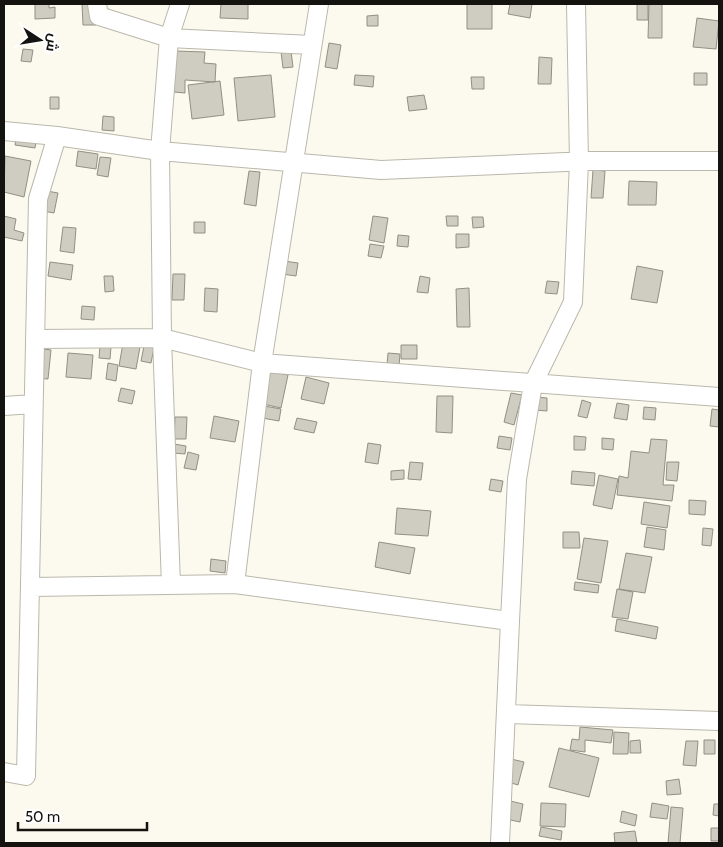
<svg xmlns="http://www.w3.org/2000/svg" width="723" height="847" viewBox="0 0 723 847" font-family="Cabin,Cairo,sans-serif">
  <rect width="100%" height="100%" fill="#fcfaee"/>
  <path fill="#cfccc1" stroke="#928f84" d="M35,4H49V8L55,7V18L35,19Z
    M82,4H95L96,25H83Z
    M221,4H248V19L220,18Z
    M467,4H492V29H467Z
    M510,4H532L530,18L508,14Z
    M637,4H648V20H637Z
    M649,4H662V38H648Z
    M378,15V26H367V16Z
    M697,18L719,21L716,49L693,47Z
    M329,43L341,45L337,69L325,67Z
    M23,49L33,50L31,62L21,61Z
    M176,51L205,52L204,63L216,64L215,82L185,80V93L174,92Z
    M291,51L293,67L283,68L281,52Z
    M539,57L552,58L551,84H538Z
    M694,73H707V85H694Z
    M271,75L275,117L238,121L234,78Z
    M355,75L374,76L373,87L354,85Z
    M471,77H484V89H472Z
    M220,81L224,115L192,119L188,85Z
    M424,95L427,109L409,111L407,97Z
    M50,97H59V109H50Z
    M103,116L114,117V131L102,130Z
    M17,133L37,136L35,148L15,145Z
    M78,151L98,154L96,169L76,166Z
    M5,156L31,161L24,197L4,192Z
    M100,157L111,158L108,177L97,175Z
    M593,170L605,171L603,198H591Z
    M249,171L260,172L256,206L244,204Z
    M629,181L657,182L656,205H628Z
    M47,191L58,193L54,213L43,211Z
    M4,216L16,219L14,230L24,233L22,241L4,237Z
    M373,216L388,218L384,243L369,240Z
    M446,216H458V226H447Z
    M472,217H483L484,227L473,228Z
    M194,222H205V233H194Z
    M63,227L76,228L74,253L60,251Z
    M456,234H469V247L456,248Z
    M398,235L409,236L408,247L397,246Z
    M370,244L384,246L381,258L368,256Z
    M284,261L298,263L296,276L282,274Z
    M50,262L73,265L71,280L48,276Z
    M637,266L663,271L657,303L631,299Z
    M173,274H185L184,300H172Z
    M104,276H113L114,291L105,292Z
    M420,276L430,278L428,293L417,292Z
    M547,281L559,282L557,294L545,293Z
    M205,288L218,289L217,312L204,311Z
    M469,288L470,327H457L456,289Z
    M82,306L95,307L94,320L81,319Z
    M123,343L140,347L136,369L119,366Z
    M401,345H417V359H401Z
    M100,346L111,347L110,359L99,358Z
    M144,346L154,348L151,363L141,361Z
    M37,348L51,350L48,379L35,378Z
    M68,353L93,355L91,379L66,377Z
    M388,353L400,354L399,366L387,365Z
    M108,363L118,365L116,381L106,379Z
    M269,371L288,375L281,408L263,404Z
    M306,377L329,383L324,404L301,399Z
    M121,388L135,391L132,404L118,401Z
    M511,393L522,395L514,425L504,422Z
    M437,396H453L452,433L436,432Z
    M536,397L547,398V411L535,410Z
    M582,400L591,403L587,418L578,416Z
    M617,403L629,405L627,420L614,418Z
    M264,406L281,409L279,421L262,418Z
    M644,407L656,408L655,420L643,419Z
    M712,409L719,410V427L710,426Z
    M214,416L239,421L235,442L210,438Z
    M175,417H187L186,439H174Z
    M297,418L317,422L314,433L294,429Z
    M499,436L512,438L510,450L497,448Z
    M574,436L586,437L585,450H574Z
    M602,438L614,439L613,450L602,449Z
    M651,439L667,440L663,485H674L672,501L617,495L619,476L628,478L631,451L649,453Z
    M368,443L381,445L378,464L365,462Z
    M174,444L186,446L185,454L173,453Z
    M188,452L199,455L196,470L184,468Z
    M410,462L423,463L421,480L408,479Z
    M667,462H679L677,481L666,480Z
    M404,470V479L391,480V471Z
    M572,471L595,473L594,486L571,484Z
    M599,475L618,479L612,509L593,505Z
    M491,479L503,481L501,492L489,490Z
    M689,500L706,501L705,515L689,514Z
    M644,502L670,506L667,528L641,524Z
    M397,508L431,511L428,536L395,534Z
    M647,527L666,530L664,550L644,547Z
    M703,528L713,529L711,546L702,545Z
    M563,532H579L580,548H563Z
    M584,538L608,541L601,583L577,579Z
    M379,542L415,548L410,574L375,567Z
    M626,553L652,557L645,593L619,589Z
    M211,559L226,561L225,573L210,571Z
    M575,582L599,585L598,593L574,590Z
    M617,589L633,592L628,619L612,617Z
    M617,619L658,627L656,639L615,631Z
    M580,727L613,730L611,743L585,740V752L570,750L572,739L579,740Z
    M614,732L629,733L628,754H613Z
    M640,740L641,753H630V741Z
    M704,740H715V754H704Z
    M686,741H698L696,766L683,765Z
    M559,748L599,758L589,797L549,787Z
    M511,759L524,762L518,785L505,781Z
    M679,779L681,794L667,795L666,781Z
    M506,800L523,804L520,822L501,818Z
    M541,803L566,804L565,827L540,826Z
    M652,803L669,806L667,819L650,817Z
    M714,804H719V816L713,815Z
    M671,807L683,808L680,843H668Z
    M622,811L637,815L635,826L620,822Z
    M541,827L562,831L561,840L539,836Z
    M711,828H719V841H711Z
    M635,831L637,843H615L614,833Z"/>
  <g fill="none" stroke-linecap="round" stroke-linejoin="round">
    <g stroke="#bab8ac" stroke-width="20">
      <path id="minor" d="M97,4L99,16L169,38L312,45
        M4,131L57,136L160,151L381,170L589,161H719
        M35,339L162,338L262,363L719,397
        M4,406L33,404
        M235,584L262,363L319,4
        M171,585L162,338L160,151L169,38L180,4
        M30,587L235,584L510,621L500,843
        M510,621L517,479L533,384L573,302L579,162L576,4
        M506,714L719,721
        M4,772L26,776L38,199L57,136"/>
    </g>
    <use href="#minor" stroke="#fff" stroke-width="18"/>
  </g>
  <rect width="723" height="847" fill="none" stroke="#14130f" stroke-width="10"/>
  <g transform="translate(40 40) rotate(102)" stroke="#ffffff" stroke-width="4" paint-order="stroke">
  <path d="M0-4L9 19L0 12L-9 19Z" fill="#14130f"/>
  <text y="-8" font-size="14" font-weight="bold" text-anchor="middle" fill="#14130f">ش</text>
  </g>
  <path d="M18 822v8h129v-8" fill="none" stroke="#14130f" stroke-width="2.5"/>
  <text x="25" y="822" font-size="15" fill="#14130f" stroke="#ffffff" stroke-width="4" paint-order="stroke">50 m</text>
</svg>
